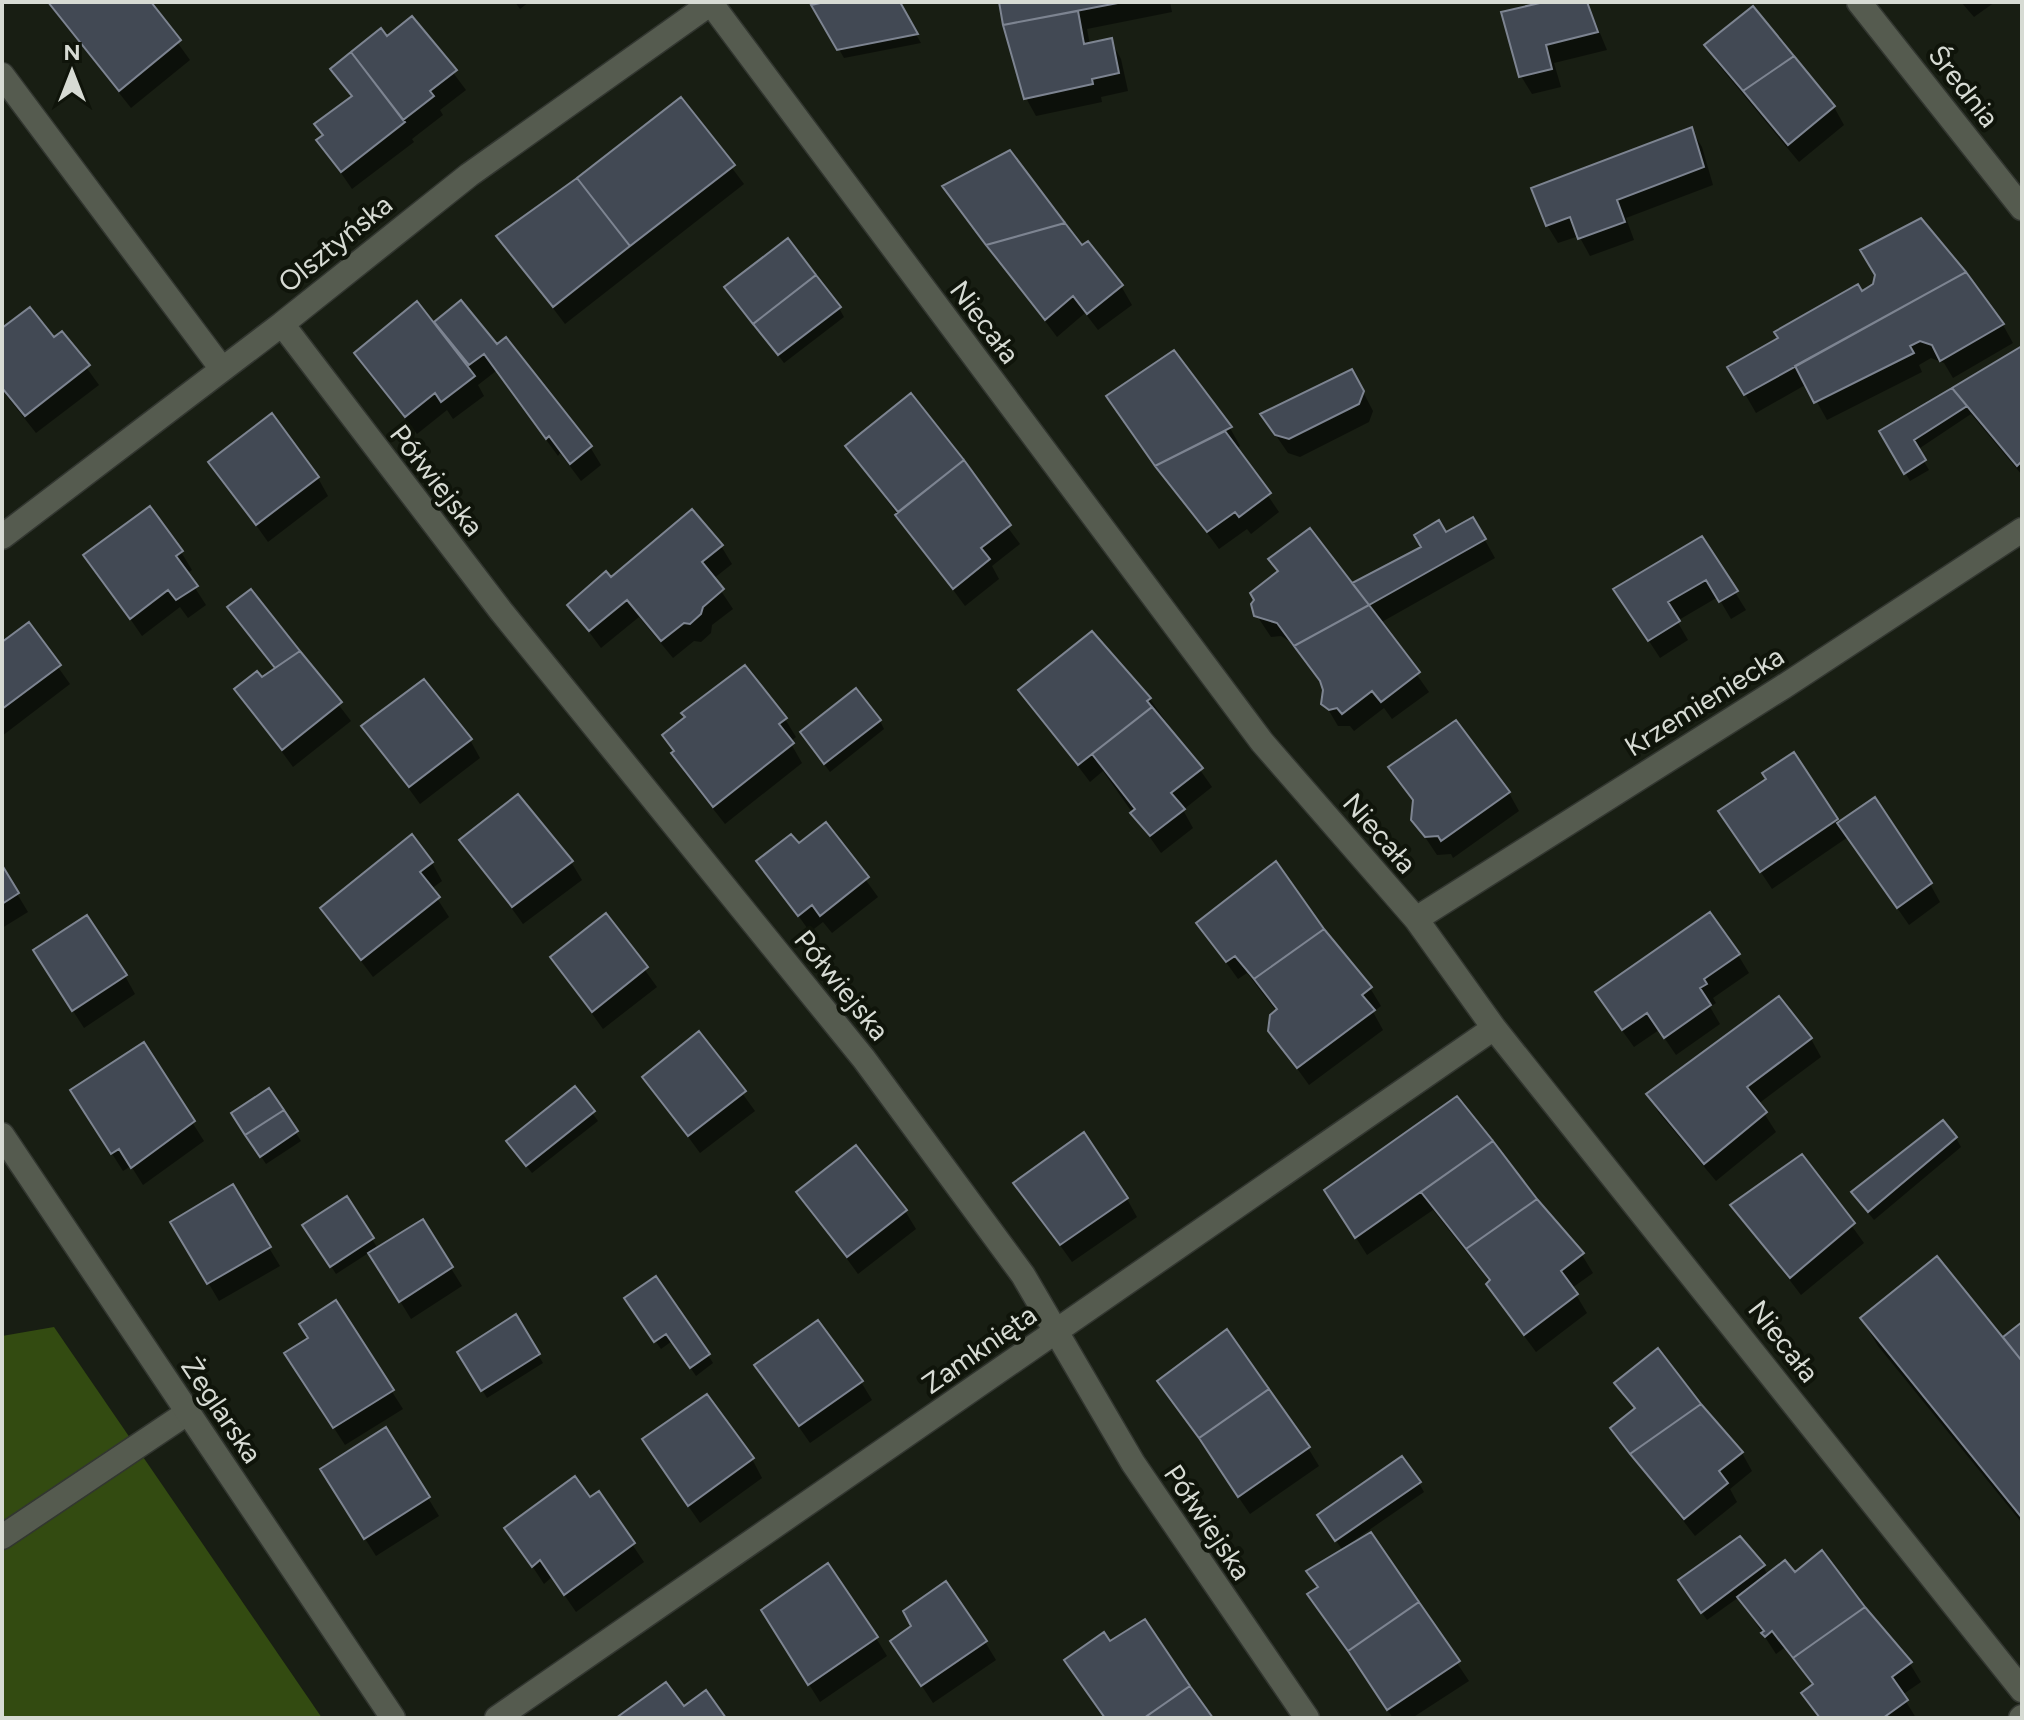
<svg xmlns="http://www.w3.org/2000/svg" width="2024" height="1720" viewBox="0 0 2024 1720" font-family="Figtree,sans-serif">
  <rect width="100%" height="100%" fill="#181e13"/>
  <path fill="#334b11" d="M54,1327L322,1718H2V1336Z"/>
  <path fill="#0007" d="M47,2H148L190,60L131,108Z
    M515,2H529L520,9Z
    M835,2H897L921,43L844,58L814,6Z
    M1003,2H1170L1172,12L1087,29L1090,45L1111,41L1121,59L1128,91L1101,97L1102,102L1036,116L1026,98Z
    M1553,2H1587L1607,50L1554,63L1561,87L1532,94L1521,76Z
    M1961,2H1995L1974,17Z
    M412,18L466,90L440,110L443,115L412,139L414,142L352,189L319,141L352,98L332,69L386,39Z
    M1707,45L1834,107L1844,125L1799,162L1717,63Z
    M681,100L744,184L565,324L499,237Z
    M1691,129L1702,147L1713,185L1626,218L1634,240L1590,256L1579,236L1558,243L1547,225Z
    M945,187L1082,248L1121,286L1132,305L1098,330L1085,313L1057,337Z
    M727,288L839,308L844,317L784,363Z
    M1861,293L2003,325L2013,343L1953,378L1944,363L1931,358L1919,365L1922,372L1827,420L1807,384L1756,413L1730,368Z
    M461,303L590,447L601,465L581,481L560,453L558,456L496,371L478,385L484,396L453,419L447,410L417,434L367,371L357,353L434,324Z
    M2,331L53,340L62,334L99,385L36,433L2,390Z
    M2022,349V475L1971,414L1917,450L1929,470L1910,481L1881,432Z
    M1174,353L1230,428L1240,446L1236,449L1279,512L1251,534L1247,529L1219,549L1108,397Z
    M1362,390L1373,411L1369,422L1300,457L1288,453L1262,415Z
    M910,396L1020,544L992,566L999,579L965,606L847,446Z
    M211,462L318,478L328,496L268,542Z
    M149,508L181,552L192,570L186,574L206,605L188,618L180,607L142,636L86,555Z
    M1473,519L1495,558L1380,623L1429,692L1392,719L1384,708L1354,731L1350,726H1338L1322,699L1325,688L1289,641L1281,636L1271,637L1253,610L1279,573L1271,559L1351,586Z
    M1701,538L1746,610L1731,619L1718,597L1677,621L1688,640L1660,658L1627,607Z
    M721,546L732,564L713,579L733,609L712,625L711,633L701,642L694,641L673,658L639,617L601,648L569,605L611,579Z
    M235,616L298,652L351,721L293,767L236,689L277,669Z
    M28,625L70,684L2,736V645Z
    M1020,690L1150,699L1212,787L1183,810L1193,828L1161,853L1103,771L1090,782Z
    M785,719L796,737L790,742L802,763L725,824L684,772L665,736Z
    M880,721L884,729L830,772L807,741Z
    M364,727L470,740L480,758L420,804Z
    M1794,754L1839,824L1930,884L1940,902L1909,925L1848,837L1772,889L1720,811L1768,780Z
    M1391,768L1509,793L1519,811L1453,858L1451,854L1437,855L1413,819L1415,803Z
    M826,825L878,897L832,933L823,922L810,932L759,861L798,845Z
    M462,840L571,862L582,880L523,924Z
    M432,863L442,881L431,889L449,917L373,977L322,909Z
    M2,869L28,912L2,928Z
    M606,916L657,987L603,1029L552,958Z
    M1198,923L1345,959L1370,988L1381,1006L1373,1012L1383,1030L1309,1085L1270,1031L1277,1012L1247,973L1238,979Z
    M1738,955L1749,973L1713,998L1716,1003L1710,1007L1720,1024L1676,1055L1659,1030L1634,1047L1608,1011Z
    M46,969L125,976L135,994L84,1028Z
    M699,1034L755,1111L700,1153L644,1077Z
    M1811,1039L1821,1057L1758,1104L1776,1132L1716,1181L1659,1113L1648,1095Z
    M143,1045L204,1141L143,1185L131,1166L123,1171L83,1108Z
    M574,1089L598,1121L532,1173L514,1150Z
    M268,1090L301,1141L266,1164L238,1122Z
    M1456,1099L1582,1255L1593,1273L1572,1288L1587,1313L1536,1352L1499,1302L1490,1282L1433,1210L1367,1255L1337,1208Z
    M1956,1138L1961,1147L1874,1220L1858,1200L1853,1192L1891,1160L1895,1163Z
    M1802,1157L1864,1243L1801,1295L1733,1206Z
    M1016,1184L1127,1199L1137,1217L1072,1262Z
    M232,1187L280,1266L219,1301L173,1223Z
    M799,1193L905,1211L916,1229L858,1274Z
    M422,1222L462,1286L411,1319L370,1252L336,1274L310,1234L372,1239L378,1249Z
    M335,1303L403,1409L345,1445L297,1371L310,1339Z
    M631,1307L708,1355L713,1363L696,1376L672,1341L661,1349Z
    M515,1317L543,1363L487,1398L459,1352Z
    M1862,1319L2009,1348L2022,1325V1523L1878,1346Z
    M756,1365L861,1382L872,1400L810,1443Z
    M1159,1382L1308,1448L1319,1466L1250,1514Z
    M1617,1383H1680L1742,1453L1752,1471L1730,1489L1737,1502L1695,1536L1612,1429L1635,1411Z
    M655,1458L752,1459L762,1478L700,1523Z
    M1419,1483L1424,1492L1343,1548L1345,1550L1371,1535L1469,1681L1412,1718H1393L1320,1613L1309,1595L1319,1589L1309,1572L1343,1551L1325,1524Z
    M333,1488L428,1498L439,1516L376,1556Z
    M598,1494L644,1562L576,1612L552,1577L544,1584L507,1528Z
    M1821,1553L1910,1664L1921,1682L1902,1695L1916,1718H1819L1804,1694L1814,1687L1784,1648L1776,1654L1739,1597L1707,1620L1685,1589L1763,1566L1768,1576L1794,1575Z
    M777,1633L876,1638L887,1656L820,1702Z
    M893,1642H985L996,1660L933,1703Z"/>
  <path fill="#424954" stroke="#7d8491" stroke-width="2" d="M48,2H151L181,40L119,91Z
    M825,2H900L918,34L837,50L811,5Z
    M999,2H1123L1003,25Z
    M1544,2H1587L1598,32L1546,45L1552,69L1519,77L1501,12Z
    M1753,6L1794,56L1743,91L1704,45Z
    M1078,11L1084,44L1112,38L1119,73L1092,79L1093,84L1024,99L1003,25Z
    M412,16L457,70L430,91L434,96L403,120L351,52L381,28L387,36Z
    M351,52L405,122L341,172L316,140L323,135L314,124L352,96L330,69Z
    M1794,56L1835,106L1788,145L1743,91Z
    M681,97L735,165L630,246L577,178Z
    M1692,127L1704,167L1617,200L1625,222L1578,239L1570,217L1546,226L1531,188Z
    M1010,150L1065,223L986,245L942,186Z
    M577,178L630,246L553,307L496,236Z
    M1921,218L1966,272L1744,395L1727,367L1778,338L1774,332L1858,284L1862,291L1873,284L1875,275L1860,250Z
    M1065,223L1082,245L1088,241L1123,285L1087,314L1073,296L1045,320L986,245Z
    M788,238L816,275L753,324L724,287Z
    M1966,272L2004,324L1940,361L1932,345L1920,341L1910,346L1914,353L1814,403L1795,366Z
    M816,275L841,307L778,355L753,324Z
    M461,300L497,344L506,337L592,446L570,464L549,436L546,439L484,354L469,365L434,322Z
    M417,301L475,376L441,402L435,393L405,417L354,353Z
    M30,307L54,337L62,331L90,365L25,416L2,388V328Z
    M2022,346V461L2017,466L1952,388Z
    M1174,350L1232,427L1155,466L1106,396Z
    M1352,369L1364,391L1359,404L1289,439L1275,435L1260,414Z
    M1952,388L1967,406L1914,440L1926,460L1904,474L1879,431Z
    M911,393L964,460L898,512L845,446Z
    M272,413L319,477L256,525L208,462Z
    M1225,431L1271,493L1239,517L1235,512L1207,532L1155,466Z
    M964,460L1011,525L981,548L990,559L953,589L895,515Z
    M150,506L183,551L176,556L198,586L176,600L168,590L130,619L83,555Z
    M692,509L723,545L702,562L724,589L703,607L701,614L690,624L684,623L661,641L627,600L589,631L567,605L606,571L611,577Z
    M1473,517L1486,539L1394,591L1369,605L1352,583L1421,547L1414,535L1439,520L1446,532Z
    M1310,528L1369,605L1294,646L1277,623L1254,616L1251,604L1254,600L1250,593L1278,571L1268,559Z
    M1702,536L1738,591L1719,602L1706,580L1668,602L1680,621L1648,641L1613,589Z
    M251,589L300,651L275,668L227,607Z
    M1369,605L1420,672L1381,702L1372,691L1342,714L1337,708L1329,710L1321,704L1323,690L1320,681L1294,646Z
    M29,622L61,665L2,709V642Z
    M1092,631L1151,698L1147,701L1152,707L1078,765L1018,690Z
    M300,651L342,702L282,750L234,689L257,671L262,677Z
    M745,665L787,718L779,724L794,743L713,807L671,753L674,751L662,735L685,717L681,713Z
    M424,679L472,739L409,787L361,726Z
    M856,688L881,720L824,764L800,732Z
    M1152,707L1203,768L1171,793L1185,809L1150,836L1130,813L1135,809L1092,754Z
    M1456,720L1510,792L1441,841L1438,836L1425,837L1411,820L1413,800L1388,767Z
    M1794,752L1838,819L1760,872L1718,811L1766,779L1762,773Z
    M518,794L573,861L512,907L459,840Z
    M1875,797L1932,883L1897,908L1837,823Z
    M826,822L869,877L820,916L812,905L798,916L756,861L791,834L799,843Z
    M412,834L433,862L420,872L440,897L361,960L320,908Z
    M1276,861L1324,929L1254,979L1235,956L1226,962L1196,923Z
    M2,865L19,893L2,904Z
    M1710,912L1740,954L1704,979L1707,984L1700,988L1711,1005L1664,1038L1647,1013L1622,1030L1595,992Z
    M606,913L648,967L592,1012L550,957Z
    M87,915L127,975L72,1011L33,950Z
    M1324,929L1372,987L1362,995L1375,1010L1297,1068L1268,1031L1270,1015L1277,1009L1254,979Z
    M1779,996L1812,1038L1747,1087L1767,1112L1704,1164L1646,1094Z
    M699,1031L746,1091L688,1136L642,1077Z
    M144,1042L195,1121L131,1168L119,1149L111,1154L70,1090Z
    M575,1086L595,1111L526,1166L506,1141Z
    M269,1088L284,1110L245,1135L231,1113Z
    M1457,1096L1493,1141L1355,1238L1324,1190Z
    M284,1110L298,1131L260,1157L245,1135Z
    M1943,1120L1957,1137L1868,1212L1851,1192Z
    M1084,1132L1128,1198L1060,1245L1013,1183Z
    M1493,1141L1537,1199L1466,1249L1421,1192Z
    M856,1145L907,1210L847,1257L796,1192Z
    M1802,1154L1855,1223L1790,1278L1730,1205Z
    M233,1184L271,1247L207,1284L170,1222Z
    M347,1196L374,1238L330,1267L302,1225Z
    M1537,1199L1584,1253L1561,1271L1578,1294L1524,1335L1486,1284L1490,1280L1466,1249Z
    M423,1219L453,1267L399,1302L368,1253Z
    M1937,1256L2022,1361V1518L1860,1318Z
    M656,1276L710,1354L690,1368L666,1334L654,1342L624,1298Z
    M336,1300L394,1390L333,1428L284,1353L308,1338L299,1324Z
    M516,1314L540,1354L481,1391L457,1352Z
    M818,1320L863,1381L799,1426L754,1365Z
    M2022,1322V1361L2003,1337Z
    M1227,1329L1269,1389L1199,1438L1157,1381Z
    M1658,1348L1701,1404L1630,1454L1610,1428L1635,1408L1614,1383Z
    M1269,1389L1310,1447L1238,1497L1199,1438Z
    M707,1394L754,1458L688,1506L642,1439Z
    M1701,1404L1743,1452L1719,1471L1728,1483L1684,1519L1630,1454Z
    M386,1427L430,1497L364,1539L320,1469Z
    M1402,1456L1421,1482L1335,1541L1317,1515Z
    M575,1476L590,1497L599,1491L635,1543L564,1595L540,1560L532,1567L504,1528Z
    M1371,1532L1419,1602L1348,1651L1307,1594L1318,1587L1306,1571Z
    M1740,1536L1765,1565L1701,1613L1678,1580Z
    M1822,1550L1865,1607L1793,1658L1772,1631L1765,1637L1761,1633L1764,1631L1737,1597L1785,1560L1795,1572Z
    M828,1563L878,1637L808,1685L761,1610Z
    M946,1581L987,1641L921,1686L890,1641L911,1626L903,1611Z
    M1419,1602L1460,1661L1387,1710L1348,1651Z
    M1865,1607L1912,1662L1892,1677L1908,1700L1883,1718H1820L1801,1693L1813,1684L1793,1658Z
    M1145,1619L1190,1686L1144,1718H1105L1064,1660L1104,1632L1110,1641Z
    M666,1682L684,1706L706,1690L726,1718H616Z
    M1190,1686L1213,1718H1144Z"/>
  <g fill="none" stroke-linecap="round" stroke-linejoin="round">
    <g stroke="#323630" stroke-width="27">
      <path id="service" d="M2,1537L187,1413"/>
    </g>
    <g stroke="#323630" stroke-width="27">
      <path id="minor" d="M710,2L1262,742L1416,919L1494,1028L2022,1690
        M1859,2L2022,208
        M2,75L222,369
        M282,324L501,611L864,1059L1023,1275L1133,1463L1307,1718
        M2,537L282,324L469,175L711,3
        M1416,919L1783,687L2022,530
        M497,1718L1494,1028
        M2021,1718L2022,1717"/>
    </g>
    <g stroke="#323630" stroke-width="27">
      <path id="tertiary" d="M2,1135L393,1718"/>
    </g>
    <use href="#service" stroke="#555b4f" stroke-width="24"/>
    <use href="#minor" stroke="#555b4f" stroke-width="24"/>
    <use href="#tertiary" stroke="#555b4f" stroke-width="24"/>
  </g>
  <g text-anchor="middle" stroke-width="8" stroke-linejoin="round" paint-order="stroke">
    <g font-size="28" fill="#d7dbd4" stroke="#0f140a">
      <text transform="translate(1964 86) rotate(52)" y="10">Średnia</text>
      <text transform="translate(335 243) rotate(-39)" y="10">Olsztyńska</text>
      <text transform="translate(985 322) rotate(53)" y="10">Niecała</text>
      <text transform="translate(437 480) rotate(52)" y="10">Półwiejska</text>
      <text transform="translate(1704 701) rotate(-32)" y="10">Krzemieniecka</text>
      <text transform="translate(1380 833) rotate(49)" y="10">Niecała</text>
      <text transform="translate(842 985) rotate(51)" y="10">Półwiejska</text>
      <text transform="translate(1784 1341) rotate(52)" y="10">Niecała</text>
      <text transform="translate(979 1349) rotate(-35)" y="10">Zamknięta</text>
      <text transform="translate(222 1410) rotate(56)" y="10">Żeglarska</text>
      <text transform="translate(1208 1522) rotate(56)" y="10">Półwiejska</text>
    </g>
  </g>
  <rect width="2024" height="1720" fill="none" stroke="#d7dbd4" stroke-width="8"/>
  <g transform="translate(72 72)" stroke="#0f140a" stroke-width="6" paint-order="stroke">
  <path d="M0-6L14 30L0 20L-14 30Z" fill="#d7dbd4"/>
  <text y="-12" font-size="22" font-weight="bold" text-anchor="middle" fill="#d7dbd4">N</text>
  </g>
</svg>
